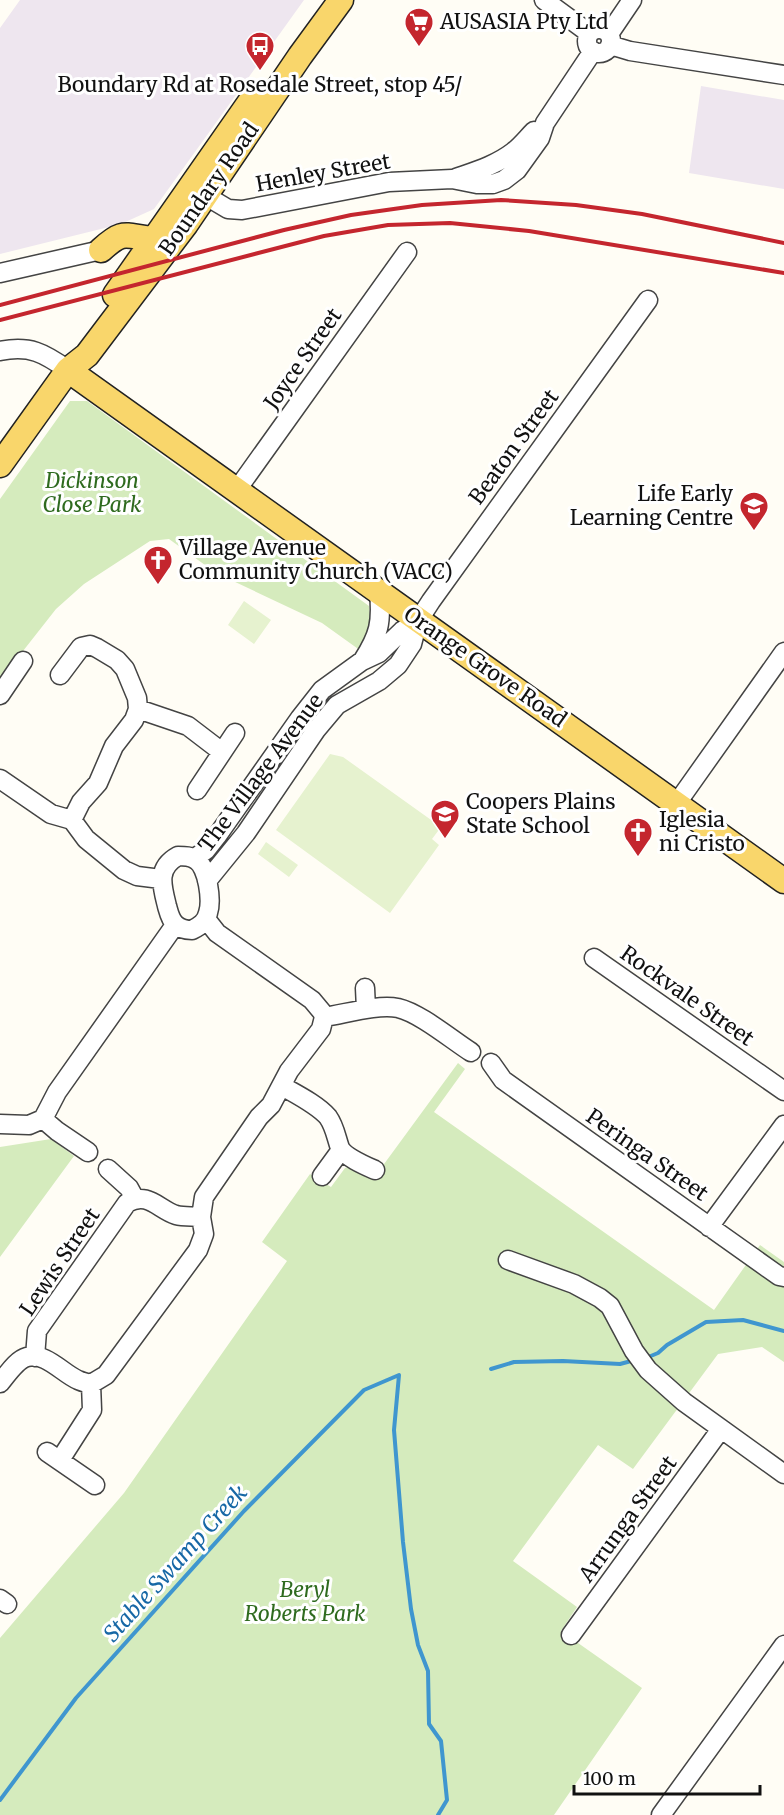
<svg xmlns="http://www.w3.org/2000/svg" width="784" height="1815" viewBox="0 0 784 1815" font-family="Merriweather,serif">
  <rect width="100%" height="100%" fill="#fffdf5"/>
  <path fill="#eee6ef" d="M20,0H304L154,209L121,224L0,254V28Z
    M701,86L784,100V189L689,173Z"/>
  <path fill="#d5ebbd" d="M70,401H87L369,606L372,628L361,651L322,623L216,573L169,539L150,541L84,584L56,609L23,651L0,685V499Z
    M458,1063L465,1069L434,1112L714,1310L760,1245L784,1262V1362L762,1347L718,1354L633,1469L598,1445L513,1561L577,1607L561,1631L642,1688L554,1815H0V1638L124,1493L287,1261L262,1242L310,1174L331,1187L345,1168L353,1166L376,1175Z
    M51,1139L74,1156L0,1257V1147Z"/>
  <path fill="#e6f2cf" d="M244,601L271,620L254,644L228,625Z
    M330,754L343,757L441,827L432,839L439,845L390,913L276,830Z
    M266,842L298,865L289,877L258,854Z"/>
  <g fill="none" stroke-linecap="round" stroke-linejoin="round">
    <path stroke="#3f96cf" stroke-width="4" d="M646,1358L658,1353L667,1345L706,1322L743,1320L784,1331
      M491,1369L514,1362L563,1361L620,1364L635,1360
      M0,1800L76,1698L244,1511L364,1390L399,1375L394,1430L403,1542L411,1609L418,1645L428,1671L429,1724L441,1741L447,1800L438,1815"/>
    <g stroke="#444" stroke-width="21">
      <path id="minor" d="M544,0L589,33
        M587 41a12 12 0 1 1 24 0a12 12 0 1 1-24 0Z
        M609,34L632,0
        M610,45L630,51L784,75
        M456,178C476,171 496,165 513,152C521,146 527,138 534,131
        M206,196L228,209L242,210L389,182L452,179L477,184H493L504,180L517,170L540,138L545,123L593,51
        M0,273L101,250
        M0,351C30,345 44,353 68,370
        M236,491L407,252
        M363,660C379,635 382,622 379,593
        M60,675L81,647L90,645L97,648L117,660L125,669L137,698L138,709L134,720L114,746L98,783L81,802L72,820
        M0,695L23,661
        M138,709L188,726L222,752
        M0,779L51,814L72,820L86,839L124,870L137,876L161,879
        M197,790L235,733
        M677,803L784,652
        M178,856C185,856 191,856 196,860C208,867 212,901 208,913C206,922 200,926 192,930C186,930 179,928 175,924C170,919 169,913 167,906C162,886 156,868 178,856Z
        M195,858L206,850L217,836L300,718L322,690L362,661L379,653L402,631L418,621
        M207,881L246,833L316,730L337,705L379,681L398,665L412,644L418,621L431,601L648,300
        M594,958L784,1091
        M365,988L366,1009
        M324,1017C345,1014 377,1004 398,1008C420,1013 452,1040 471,1052
        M491,1063L503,1080L779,1276L784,1277
        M282,1086C296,1094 318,1105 328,1117C335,1127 336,1137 340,1148C345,1157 366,1166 375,1170
        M43,1119L57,1131L88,1152
        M0,1124L29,1125L43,1119L57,1092L175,925
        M108,1169L129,1188L135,1199
        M322,1176L341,1150
        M709,1227L784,1125
        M508,1260L574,1284L600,1298L610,1306L634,1351L648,1370L684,1402L784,1474
        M35,1357L37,1331L127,1203C148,1191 158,1209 176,1215C184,1217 193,1216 201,1217
        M0,1383C7,1375 16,1360 27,1357C46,1352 62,1373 78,1380C82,1382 87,1383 91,1384L106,1375L198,1250L204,1234L201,1217L204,1197L259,1117L271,1105L289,1071L321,1029L324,1017L322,1012L312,1000L217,933L206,919
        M47,1452L95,1485
        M60,1460L92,1410L91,1384
        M0,1599L7,1604
        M571,1635L721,1429
        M661,1815L784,1645"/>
    </g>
    <g stroke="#222" stroke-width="27">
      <path id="major" d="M101,250C124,229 124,236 153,239
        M115,295L250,102
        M68,370L784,881
        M0,465L68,370L87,355L186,224L300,56L341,0"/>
    </g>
    <use href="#minor" stroke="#fff" stroke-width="18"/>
    <use href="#major" stroke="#f9d66b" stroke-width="24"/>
    <path stroke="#c4262e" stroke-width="4" d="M0,305L284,230L351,215L422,205L501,200L576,205L642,214L784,243
      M0,320L324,236L388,225L450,223L529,231L784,273"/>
  </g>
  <defs>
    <g id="supermarket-pin" transform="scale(1.5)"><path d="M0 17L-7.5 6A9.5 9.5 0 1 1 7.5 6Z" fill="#c4262e" stroke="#fff"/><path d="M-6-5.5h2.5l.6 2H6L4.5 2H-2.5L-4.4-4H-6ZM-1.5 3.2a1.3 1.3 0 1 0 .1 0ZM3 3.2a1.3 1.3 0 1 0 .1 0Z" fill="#fff"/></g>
    <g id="bus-pin" transform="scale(1.5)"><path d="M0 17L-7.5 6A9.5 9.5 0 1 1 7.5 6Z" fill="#c4262e" stroke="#fff"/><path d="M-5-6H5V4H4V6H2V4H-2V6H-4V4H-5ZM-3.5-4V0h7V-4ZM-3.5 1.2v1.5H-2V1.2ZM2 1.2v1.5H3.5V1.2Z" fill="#fff"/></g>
    <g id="school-pin" transform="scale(1.5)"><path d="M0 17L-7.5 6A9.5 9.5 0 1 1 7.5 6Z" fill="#c4262e" stroke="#fff"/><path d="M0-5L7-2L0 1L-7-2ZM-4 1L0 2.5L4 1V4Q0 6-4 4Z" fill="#fff"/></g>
    <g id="church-pin" transform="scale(1.5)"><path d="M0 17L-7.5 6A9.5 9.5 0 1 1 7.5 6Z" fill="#c4262e" stroke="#fff"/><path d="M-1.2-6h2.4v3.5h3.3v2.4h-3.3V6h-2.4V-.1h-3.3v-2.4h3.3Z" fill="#fff"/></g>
  </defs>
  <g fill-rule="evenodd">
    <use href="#supermarket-pin" x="419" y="22"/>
    <use href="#bus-pin" x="260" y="46"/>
    <use href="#school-pin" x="754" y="506"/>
    <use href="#church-pin" x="158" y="560"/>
    <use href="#school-pin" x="445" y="814"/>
    <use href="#church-pin" x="638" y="832"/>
  </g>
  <g text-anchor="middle" stroke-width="6" stroke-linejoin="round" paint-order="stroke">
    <g font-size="21" fill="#111" stroke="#fff" text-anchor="start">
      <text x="440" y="29">AUSASIA Pty Ltd</text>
      <text x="260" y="92" text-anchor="middle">Boundary Rd at Rosedale Street, stop 45/</text>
      <text x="733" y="501" text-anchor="end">Life Early<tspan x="733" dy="24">Learning Centre</tspan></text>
      <text x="179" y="555">Village Avenue<tspan x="179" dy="24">Community Church (VACC)</tspan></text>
      <text x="466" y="809">Coopers Plains<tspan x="466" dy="24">State School</tspan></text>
      <text x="659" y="827">Iglesia<tspan x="659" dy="24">ni Cristo</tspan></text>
    </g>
    <g font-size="21" fill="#111" stroke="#fff">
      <text transform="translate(323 173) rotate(-10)" y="7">Henley Street</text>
      <text transform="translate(209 189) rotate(-55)" y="7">Boundary Road</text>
      <text transform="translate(303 359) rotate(-55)" y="7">Joyce Street</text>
      <text transform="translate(514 447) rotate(-54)" y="7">Beaton Street</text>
      <text transform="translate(485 667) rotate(35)" y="7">Orange Grove Road</text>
      <text transform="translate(261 773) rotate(-53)" y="7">The Village Avenue</text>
      <text transform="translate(687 996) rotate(35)" y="7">Rockvale Street</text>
      <text transform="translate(647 1155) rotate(35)" y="7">Peringa Street</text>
      <text transform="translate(60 1262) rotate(-56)" y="7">Lewis Street</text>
      <text transform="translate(628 1519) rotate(-54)" y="7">Arrunga Street</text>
    </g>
    <g font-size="21" font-style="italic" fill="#2f6b1f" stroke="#fff">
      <text x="92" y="488">Dickinson<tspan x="92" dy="24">Close Park</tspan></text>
      <text x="305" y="1597">Beryl<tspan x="305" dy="24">Roberts Park</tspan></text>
    </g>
    <g font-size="22" font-style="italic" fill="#1768a6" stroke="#fff">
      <text transform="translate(175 1563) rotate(-48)" y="8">Stable Swamp Creek</text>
    </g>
  </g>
  <path d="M574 1785v9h186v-9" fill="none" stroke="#111111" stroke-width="3"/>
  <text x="583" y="1785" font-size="18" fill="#111111" stroke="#ffffff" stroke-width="4.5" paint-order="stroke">100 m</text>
</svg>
